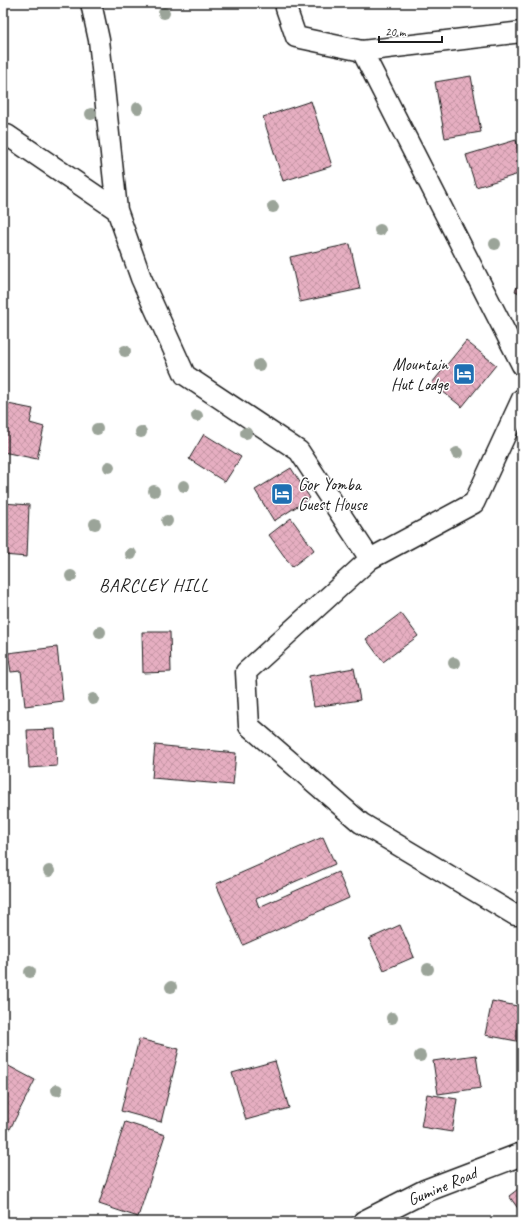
<svg xmlns="http://www.w3.org/2000/svg" width="525" height="1225" viewBox="0 0 525 1225" font-family="Caveat,sans-serif">
  <defs>
    <pattern id="building-cross-hatch" width="8" height="8" patternUnits="userSpaceOnUse"><rect width="8" height="8" fill="#e6aec1"/><path d="M0 0l8 8M0 8l8-8" fill="none" stroke="#c595a5"/></pattern>
  </defs>
  <rect width="100%" height="100%" fill="#fff"/>
  <filter id="ink" filterUnits="userSpaceOnUse"><feTurbulence type="fractalNoise" baseFrequency=".025" numOctaves="2"/><feDisplacementMap in="SourceGraphic" scale="8" xChannelSelector="R" yChannelSelector="G"/><feConvolveMatrix kernelMatrix="1 2 1 2 8 2 1 2 1" color-interpolation-filters="sRGB"/></filter>
  <g filter="url(#ink)">
    <path fill="url(#building-cross-hatch)" stroke="#1c1c1c" d="M471,76L481,132L445,138L435,82Z
      M311,101L332,166L283,181L263,117Z
      M516,140L522,162V173L476,187L466,155Z
      M350,244L360,289L300,302L290,257Z
      M522,278V294L515,291Z
      M466,341L496,365L462,407L432,383Z
      M3,403L33,409L30,423L44,427L37,459L3,452Z
      M204,434L241,457L225,482L189,459Z
      M291,468L310,498L274,521L255,490Z
      M3,503L29,505L27,557L3,555Z
      M291,518L314,550L292,567L269,535Z
      M401,613L418,636L383,662L366,639Z
      M142,632H170L171,672L143,673Z
      M57,647L63,701L25,706L21,671L11,672L8,653Z
      M354,668L360,700L314,707L309,676Z
      M55,729L57,766L29,768L27,730Z
      M155,745L236,753L233,785L152,778Z
      M323,837L335,864L256,899L259,907L338,872L349,898L243,945L216,884Z
      M400,925L414,957L384,970L369,939Z
      M492,1001L522,1007V1042L485,1035Z
      M139,1039L179,1049L161,1122L121,1111Z
      M476,1055L481,1088L438,1094L433,1061Z
      M275,1061L289,1108L246,1120L232,1073Z
      M3,1063L35,1080L10,1129L3,1126Z
      M427,1094L457,1099L452,1132L421,1127Z
      M125,1122L165,1135L138,1217L99,1204Z
      M522,1186V1214L509,1196Z"/>
    <g fill="none" stroke-linecap="round" stroke-linejoin="round">
      <g stroke="#1c1c1c" stroke-width="23">
        <path id="street" d="M91,3L99,40L117,210L141,278L185,375L299,451L370,559
          M288,3L286,8L296,37L362,51
          M522,32L362,51L522,365
          M3,136L7,135L117,210
          M522,399L474,503L370,559L246,672L249,726L361,823L515,915L522,912"/>
      </g>
      <g stroke="#1c1c1c" stroke-width="25">
        <path id="secondary" d="M364,1222L425,1191L522,1154"/>
      </g>
      <use href="#street" stroke="#fff" stroke-width="20"/>
      <use href="#secondary" stroke="#fff" stroke-width="22"/>
    </g>
    <g fill="#9ba499">
      <circle cx="164" cy="13" r="6"/>
      <circle cx="138" cy="108" r="6"/>
      <circle cx="91" cy="114" r="6"/>
      <circle cx="273" cy="207" r="6"/>
      <circle cx="380" cy="230" r="6"/>
      <circle cx="495" cy="244" r="6"/>
      <circle cx="125" cy="351" r="6"/>
      <circle cx="259" cy="365" r="6"/>
      <circle cx="197" cy="416" r="6"/>
      <circle cx="97" cy="429" r="6"/>
      <circle cx="141" cy="432" r="6"/>
      <circle cx="246" cy="433" r="6"/>
      <circle cx="457" cy="453" r="6"/>
      <circle cx="109" cy="467" r="6"/>
      <circle cx="184" cy="486" r="6"/>
      <circle cx="154" cy="491" r="6"/>
      <circle cx="167" cy="521" r="6"/>
      <circle cx="95" cy="524" r="6"/>
      <circle cx="131" cy="554" r="6"/>
      <circle cx="71" cy="576" r="6"/>
      <circle cx="100" cy="632" r="6"/>
      <circle cx="454" cy="663" r="6"/>
      <circle cx="93" cy="699" r="6"/>
      <circle cx="49" cy="871" r="6"/>
      <circle cx="428" cy="969" r="6"/>
      <circle cx="30" cy="972" r="6"/>
      <circle cx="171" cy="987" r="6"/>
      <circle cx="392" cy="1018" r="6"/>
      <circle cx="420" cy="1056" r="6"/>
      <circle cx="57" cy="1090" r="6"/>
    </g>
  </g>
  <defs>
    <g id="hotel-square" transform="scale(1.15)"><rect x="-9" y="-9" width="18" height="18" rx="4" fill="#1f6fb2" stroke="#fff"/><path d="M-6-4.5h1.5V1H6V5H4.5V3h-9V5H-6ZM-4 0a1.8 1.8 0 1 1 3.6 0ZM.5 0V-2.5h3Q6-2.5 6 0Z" fill="#fff"/></g>
  </defs>
  <g fill-rule="evenodd">
    <use href="#hotel-square" x="464" y="374"/>
    <use href="#hotel-square" x="282" y="494"/>
  </g>
  <g text-anchor="middle" stroke-width="3" stroke-linejoin="round" paint-order="stroke">
    <g font-size="17" fill="#1c1c1c" stroke="#fff" text-anchor="end">
      <text x="448" y="370">Mountain<tspan x="448" dy="20">Hut Lodge</tspan></text>
      <text x="298" y="490" text-anchor="start">Gor Yomba<tspan x="298" dy="20">Guest House</tspan></text>
    </g>
    <g font-size="17" fill="#1c1c1c" stroke="#fff">
      <text transform="translate(442 1186) rotate(-23)" y="6">Gumine Road</text>
    </g>
    <g font-size="18" letter-spacing="1" fill="#1c1c1c" stroke="#fff">
      <text x="154" y="591">BARCLEY HILL</text>
    </g>
  </g>
  <rect width="525" height="1225" fill="none" stroke="#fff" stroke-width="16"/>
  <rect x="8" y="8" width="509" height="1209" fill="none" stroke="#1c1c1c" stroke-width="1.5" filter="url(#ink)"/>
  <path d="M379 36v6h63v-6" fill="none" stroke="#1c1c1c" stroke-width="2"/>
  <text x="385" y="36" font-size="12" fill="#1c1c1c" stroke="#ffffff" stroke-width="3" paint-order="stroke">20 m</text>
</svg>
